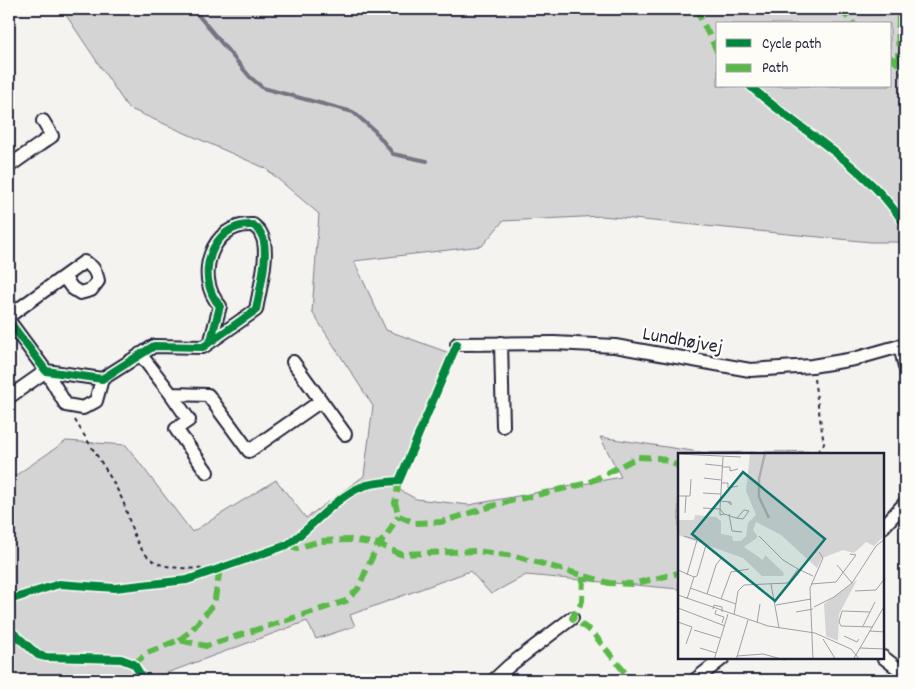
<svg xmlns="http://www.w3.org/2000/svg" width="914" height="689" viewBox="0 0 914 689" font-family="Dekko,sans-serif">
  <rect width="100%" height="100%" fill="#f4f3ef"/>
  <filter id="ink" filterUnits="userSpaceOnUse"><feTurbulence type="fractalNoise" baseFrequency=".02" numOctaves="2"/><feDisplacementMap in="SourceGraphic" scale="10" xChannelSelector="R" yChannelSelector="G"/><feConvolveMatrix kernelMatrix="1 2 1 2 8 2 1 2 1" color-interpolation-filters="sRGB"/></filter>
  <g filter="url(#ink)">
    <path fill="#d5d4d5" stroke="#7c7b88" fill-rule="evenodd" d="M62,9H905V242H871L602,216L503,221L482,246L354,261L386,330L455,355L396,488L416,499L469,505L621,477L600,437L706,453L828,451L829,454H679V589L526,575L491,594L470,571L350,615L355,626L316,639L307,621L148,680H9V480L66,441L126,445L192,532L276,480L306,518L364,476L373,406L312,312L319,214L265,168L128,108ZM718,24H890V86H718Z"/>
    <g fill="none" stroke-linecap="round" stroke-linejoin="round">
      <path stroke="#757582" stroke-width="4" d="M193,9L250,77L263,88L353,112L375,131L393,154L427,161"/>
      <g stroke="#22223b" stroke-width="16">
        <path id="minor" d="M9,166L52,136L43,121
          M9,316L84,262C93,266 96,271 98,281L91,290L80,293L72,288L64,277
          M9,321L46,371L102,379L154,346L203,347L256,310C259,291 271,250 261,234C260,230 255,227 253,225C211,222 194,278 220,306L211,340
          M501,343L503,426
          M457,344L554,343L615,346L750,370L812,366L854,359L900,346
          M905,345L900,346L905,367
          M140,354L171,394L208,395L249,451L321,401
          M293,362L345,434
          M171,394L189,420L176,429L207,472
          M9,397L46,371L66,405L83,408L96,401L102,379
          M883,527L905,503
          M883,657L905,674
          M494,680L509,666L572,618
          M695,680L723,658"/>
      </g>
      <path stroke="#22223b" stroke-width="2" stroke-dasharray="4 4" stroke-linecap="butt" d="M814,379L824,444L816,454
        M75,420C90,446 109,472 122,499C131,520 132,545 152,560C167,571 201,568 220,569"/>
      <use href="#minor" stroke="#fdfcf7" stroke-width="12"/>
      <path stroke="#58b947" stroke-width="6" stroke-dasharray="12 6" stroke-linecap="butt" d="M696,9L718,53
        M840,9L854,24
        M890,57L898,64L905,77
        M898,64L899,9
        M399,481L395,503L399,516L415,523L441,522L502,503L588,483L638,457L659,458L679,466
        M287,545L297,548L320,541L351,540L378,544L400,554L476,551L515,556L609,583L632,584L679,573
        M583,577L582,601L572,618L592,632L631,680
        M179,640L190,632L214,604L220,569
        M134,664L147,653L179,640L206,646L346,601L358,589L378,544C388,539 391,524 399,516"/>
      <g stroke="#fdfcf7" stroke-width="11">
        <path id="cycleway" d="M750,86C801,132 868,166 905,225
          M9,321L46,371L102,379L154,346L203,347L256,310C259,291 271,250 261,234C260,230 255,227 253,225C211,222 194,278 220,306L211,340
          M9,600L59,584L115,588L187,580L287,545C312,528 333,499 361,487C373,482 387,482 399,481L457,344
          M9,629L38,655L46,657L121,659L134,664L144,680"/>
      </g>
      <use href="#cycleway" stroke="#00873e" stroke-width="8"/>
    </g>
  </g>
  <g text-anchor="middle" stroke-width="4.5" stroke-linejoin="round" paint-order="stroke">
    <g font-size="20" fill="#22223b" stroke="#fdfcf7">
      <text transform="translate(683 339) rotate(10)" y="7">Lundhøjvej</text>
    </g>
  </g>
  <g transform="translate(678 453)">
    <rect width="206" height="206" fill="#f4f3ef"/>
    <path d="M72,0H206L204,85L196,93L188,89L176,100L165,97L144,105L139,115L103,82L78,69L75,77L80,84L66,94L85,107L87,102L106,120L105,123H84L65,105L0,82V67H16L17,62L38,64L43,68V81L54,83L55,88H63L68,83L70,70L78,62L68,38ZM179,127L161,161L160,188L148,183L146,151Z" fill="#d5d4d5"/>
    <path fill="none" stroke="#acacb2" stroke-width="2.5" d="M87,0L81,26V44L91,65"/>
    <path fill="none" stroke="#a09fa7" stroke-width="1" d="M0,1L63,4M45,4L42,56L46,61L58,65L65,66L71,58L66,57L59,65M27,11L45,13M44,14H52V18L60,16M26,25L43,27M43,30H50V35L60,33M25,40L42,41M0,43H12L13,26M42,48L53,49V52L50,49M25,55L42,56V62L46,61M7,60L8,43M51,61L54,78L64,79M6,83L19,87L9,122M81,83L105,107L120,116M159,112L174,130M0,117L16,124L9,146M16,124L19,123L28,92M93,131L101,175M133,131L158,129L178,102L172,101M12,135L58,151M177,138L198,137L207,125M29,141L38,112L44,104M0,142L90,173L137,180L173,196L182,207M43,146L53,119L71,116M98,152L133,146M136,154L156,144L174,130L198,93L207,86M0,155L47,173M35,156L36,152L44,154V159M38,157L37,161L46,164L44,170M118,159L135,156M192,159L164,158L161,169L163,173L195,174M56,162L60,138L66,132L110,130L120,116L135,123M0,169L14,174L8,191M79,170L82,151M185,173L197,149M16,177L42,185M192,178L207,179M166,183L179,189L181,186M145,186L158,207M22,195L38,200M182,195L207,196M59,203L85,201L107,207M36,207L50,161M58,207L70,167M135,207L132,135L145,105L141,99M175,207L207,152"/>
    <path fill="#0f766e" fill-opacity="0.15" stroke="#0f766e" stroke-width="2.5" d="M65,19L147,86L97,148L14,81Z"/>
    <rect width="206" height="206" fill="none" stroke="#22223b" stroke-width="2.5"/>
  </g>
  <rect width="914" height="689" fill="none" stroke="#fdfcf7" stroke-width="30"/>
  <rect x="15" y="15" width="884" height="659" fill="none" stroke="#22223b" stroke-width="2" filter="url(#ink)"/>
  <rect x="716" y="22" width="175" height="65" fill="#fdfcf7" stroke="#a5a5ac"/>
  <rect x="726" y="39" width="25" height="8" fill="#00873e" stroke="#a5a5ac"/>
  <text x="762" y="48" font-size="15" fill="#22223b">Cycle path</text>
  <rect x="726" y="64" width="25" height="8" fill="#58b947" stroke="#a5a5ac"/>
  <text x="762" y="72" font-size="15" fill="#22223b">Path</text>
</svg>
